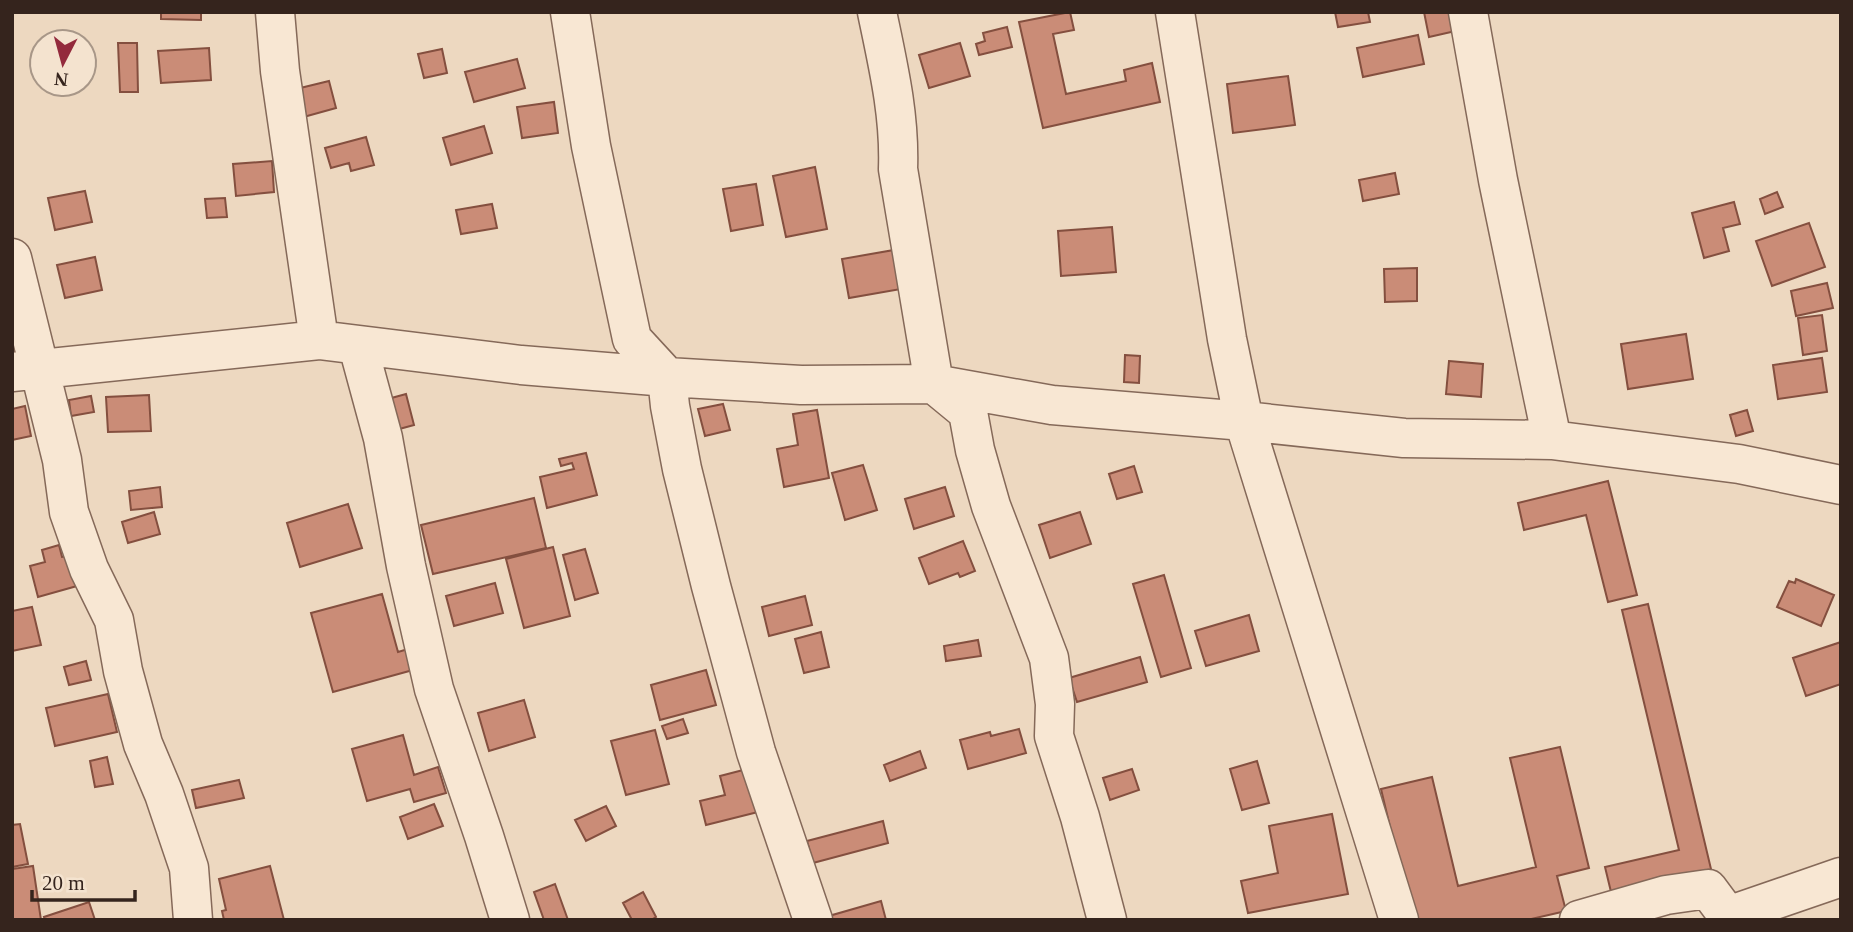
<svg xmlns="http://www.w3.org/2000/svg" width="1853" height="932" viewBox="0 0 1853 932" font-family="'Times New Roman',serif">
  <rect width="100%" height="100%" fill="#edd8c0"/>
  <path fill="#ca8c77" stroke="#844f3f" stroke-width="2" d="M161,12H201V20L161,19Z
    M1070,12L1074,30L1053,34L1066,94L1126,81L1124,70L1152,63L1160,102L1043,128L1019,22Z
    M1335,12H1368L1370,22L1338,27Z
    M1424,12H1457L1460,30L1429,37Z
    M1007,27L1012,47L979,55L976,44L985,41L983,33Z
    M1418,35L1424,64L1363,77L1357,48Z
    M118,43H137L138,92H120Z
    M960,43L970,76L929,88L919,55Z
    M209,48L211,80L161,83L158,51Z
    M442,49L447,73L424,78L418,54Z
    M517,59L525,88L474,102L465,72Z
    M1288,76L1295,125L1233,133L1227,84Z
    M329,81L336,108L300,118L292,90Z
    M554,102L558,133L522,138L517,107Z
    M484,126L492,153L451,165L443,138Z
    M366,137L374,165L351,171L349,163L331,168L325,148Z
    M272,161L274,192L236,196L233,164Z
    M815,167L827,229L786,237L773,176Z
    M1395,173L1399,194L1363,201L1359,180Z
    M756,184L763,225L731,231L723,189Z
    M85,191L92,222L55,230L48,198Z
    M1777,192L1783,207L1765,214L1760,199Z
    M225,198L227,217L207,218L205,199Z
    M1734,202L1740,224L1723,228L1729,251L1704,258L1692,213Z
    M492,204L497,228L461,234L456,210Z
    M1809,223L1825,267L1772,286L1756,241Z
    M1112,227L1116,272L1061,276L1058,231Z
    M894,250L901,289L849,298L842,259Z
    M95,257L102,290L65,298L57,265Z
    M1417,268V301L1385,302L1384,269Z
    M1827,283L1833,308L1796,316L1791,291Z
    M1822,315L1827,351L1803,355L1798,318Z
    M1686,334L1693,379L1628,389L1621,344Z
    M1125,355L1140,356L1139,383L1124,382Z
    M1822,358L1827,392L1778,399L1773,365Z
    M1449,361L1483,364L1481,397L1446,394Z
    M406,394L414,425L392,431L384,400Z
    M149,395L151,431L108,432L106,397Z
    M91,396L94,412L71,416L69,400Z
    M723,404L730,430L705,436L698,409Z
    M25,406L31,436L12,440V409Z
    M817,410L829,478L784,487L777,449L798,445L793,414Z
    M1747,410L1753,431L1736,436L1730,415Z
    M586,453L597,495L547,508L540,477L574,469L572,463L561,466L559,459Z
    M863,465L877,510L845,520L832,473Z
    M1134,466L1142,492L1117,499L1109,474Z
    M1608,481L1637,595L1608,602L1586,515L1524,530L1518,503Z
    M160,487L162,507L131,510L129,491Z
    M945,487L954,516L914,529L905,499Z
    M534,498L546,548L433,574L421,525Z
    M348,504L362,548L300,567L287,523Z
    M154,512L160,534L128,543L122,522Z
    M1080,512L1091,544L1050,558L1039,525Z
    M963,541L975,571L960,577L958,573L929,584L919,558Z
    M59,545L62,557L69,556L77,586L38,597L30,566L45,562L42,550Z
    M553,547L570,616L524,628L506,559Z
    M585,549L598,593L575,600L563,555Z
    M1164,575L1191,668L1161,677L1133,584Z
    M1796,579L1834,595L1821,626L1777,607L1789,581L1795,583Z
    M495,583L503,613L454,626L446,596Z
    M382,594L398,652L408,649L413,670L333,692L311,613Z
    M805,596L812,625L769,636L762,607Z
    M1648,604L1711,869L1612,896L1605,867L1679,850L1622,610Z
    M32,607L41,645L12,651V611Z
    M1249,615L1259,651L1206,666L1195,631Z
    M821,632L829,667L804,673L795,639Z
    M978,640L981,656L946,661L944,646Z
    M1841,642V684L1806,696L1793,658Z
    M1140,657L1147,682L1077,702L1069,678Z
    M86,661L91,680L69,685L64,667Z
    M706,670L716,705L660,720L651,685Z
    M108,694L117,732L55,746L46,708Z
    M524,700L535,737L489,751L478,713Z
    M683,719L688,733L667,739L662,726Z
    M1019,729L1026,753L968,769L960,740L990,732L991,736Z
    M655,730L669,784L626,795L611,741Z
    M403,735L414,775L438,767L446,793L414,802L410,789L367,801L352,749Z
    M1560,747L1589,868L1557,876L1566,911L1527,920H1412L1381,789L1432,777L1458,886L1536,867L1510,758Z
    M920,751L926,768L890,781L884,765Z
    M107,757L113,784L95,787L90,761Z
    M1257,761L1269,803L1242,810L1230,769Z
    M747,769L758,812L706,825L700,801L725,795L720,776Z
    M1132,769L1139,790L1110,800L1103,778Z
    M239,780L244,798L196,808L192,790Z
    M434,804L443,826L408,839L400,817Z
    M606,806L616,826L586,841L575,820Z
    M1332,814L1348,894L1248,913L1241,881L1278,873L1269,826Z
    M883,821L888,843L813,863L807,841Z
    M20,824L28,864L12,867V825Z
    M33,866L41,920H13L12,869Z
    M270,866L284,920H224L222,911L226,910L219,879Z
    M555,884L568,920H544L534,892Z
    M643,892L656,917L651,920H632L623,903Z
    M881,901L886,920H831L829,916Z
    M89,902L95,920H45L44,917Z"/>
  <g fill="none" stroke-linecap="round" stroke-linejoin="round">
    <g stroke="#856959" stroke-width="41">
      <path id="street" d="M275,12L280,71L319,340
        M570,12L591,146L632,339L667,377L670,406L682,469L711,586L756,752L813,920
        M877,12C888,65 900,115 898,169L934,384L968,412L975,450L991,506L1049,658L1055,704L1054,736L1080,817L1107,920
        M1175,12L1227,339L1244,421L1399,920
        M1468,12L1498,180L1552,440
        M12,258L62,460L69,512L89,569L114,620L123,671L143,744L164,794L189,868L193,920
        M358,346L383,438L406,566L434,689L484,836L510,920
        M12,372L319,340L521,365L667,377L801,385L934,384L1052,405L1244,421L1404,438L1552,440L1739,464L1841,485
        M1579,920L1666,895L1708,889L1728,916L1841,877"/>
    </g>
    <use href="#street" stroke="#f8e7d3" stroke-width="38"/>
  </g>
  <rect width="1853" height="932" fill="none" stroke="#35241d" stroke-width="28"/>
  <g transform="translate(63 63) rotate(186)"><circle r="33" fill="#f4e3cf" stroke="#a89788" stroke-width="2"/>
  <path d="M0-5L12 26L0 18L-12 26Z" fill="#932a3c"/>
  <text y="-10" font-size="19" font-weight="bold" text-anchor="middle" fill="#35241d">N</text>
  </g>
  <path d="M32 890v10h103v-10" fill="none" stroke="#35241d" stroke-width="3.5"/>
  <text x="42" y="890" font-size="21" fill="#35241d" stroke="#f4e3cf" stroke-width="5" paint-order="stroke">20 m</text>
</svg>
